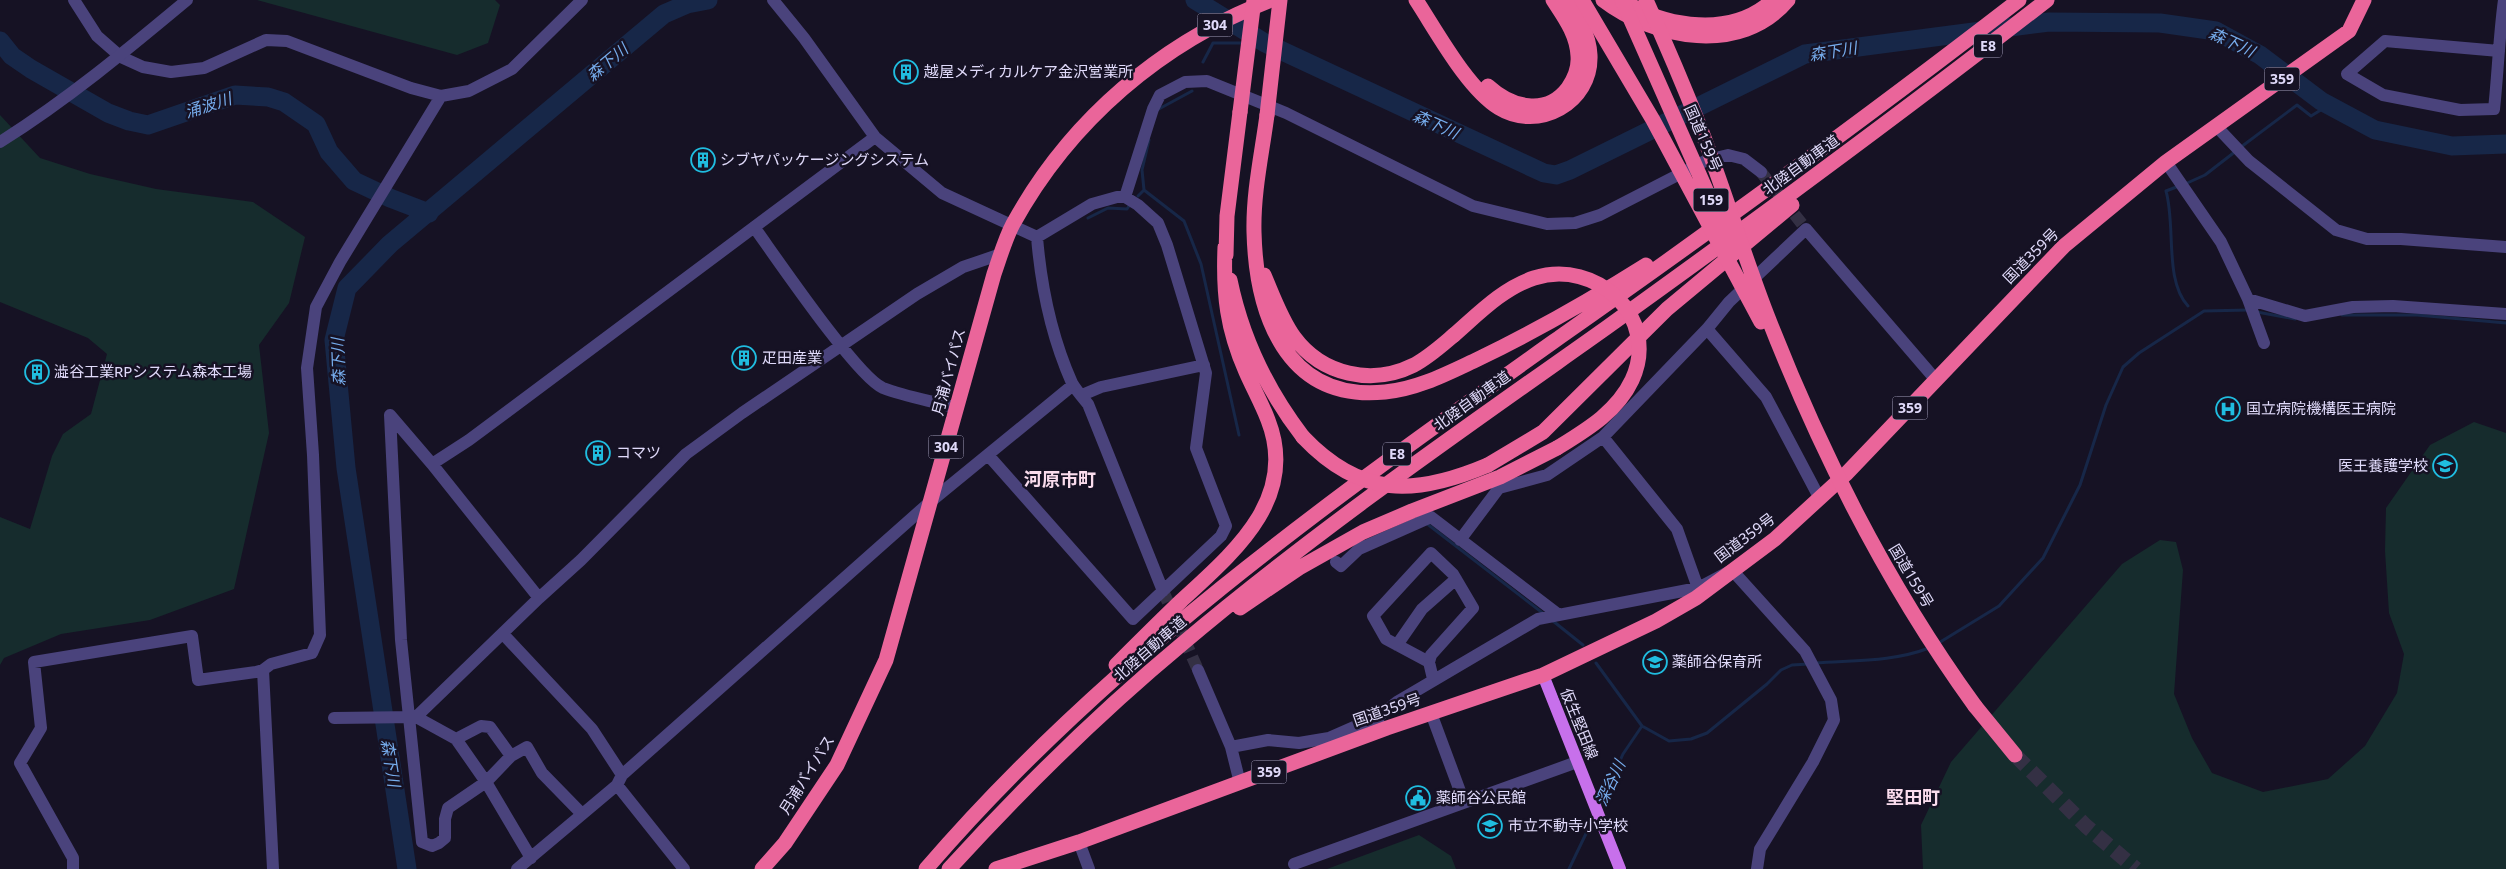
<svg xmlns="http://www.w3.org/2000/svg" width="2506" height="869" viewBox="0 0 2506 869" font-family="'Noto Sans','Noto Sans JP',sans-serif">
  <rect width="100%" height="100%" fill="#161224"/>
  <path fill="#162c2d" d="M257,0H495L500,5L488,43L457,55Z
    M0,115L40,158L90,174L156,189L253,202L305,237L289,303L259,345L269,433L234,589L150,620L61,634L4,658L0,665V517L30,529L52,456L63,434L91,414L107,354L88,338L0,302Z
    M2474,422L2506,433V869H1923L1921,825L1951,762L2122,564L2160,540L2176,542L2183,570L2174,694L2192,738L2212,773L2263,792L2328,779L2365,746L2397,693L2404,654L2389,613L2385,551L2386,508L2430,445Z
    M1419,835L1451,856L1456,869H1327Z"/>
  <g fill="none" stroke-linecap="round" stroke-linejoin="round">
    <path stroke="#172748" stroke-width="3" d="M1254,43H1265
      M1203,62L1213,43H1245
      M1157,110L1192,91
      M1149,140L1142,170L1144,190L1184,221L1201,264L1239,435
      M2241,147L2297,105L2311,116L2329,105
      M2185,184L2205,175L2236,151
      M2179,186L2166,191C2176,226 2164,280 2188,306
      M1138,196L1144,190
      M1088,218L1108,208L1127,209L1129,206
      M2257,312L2295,319
      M2342,315H2417L2506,323
      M1426,523L1544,614
      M1553,621L1583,645
      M1937,644L1999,606L2043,558L2080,485L2106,405L2123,367L2139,353L2204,311L2248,310
      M1596,663L1642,726L1669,741L1691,739L1707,733L1767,684L1781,670L1792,665L1809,664
      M1815,663C1853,660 1893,662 1929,648
      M1599,807L1623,754L1642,726
      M1569,869L1594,817"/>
    <path stroke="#172748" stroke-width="19" d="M1195,0L1265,43L1544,173L1556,175L1570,170L1805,54L2049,22L2160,23L2216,31L2260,55L2321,101L2375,130L2452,146L2506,144
      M0,41L12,56L31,69L108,113L129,121L148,125L235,95L268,97L284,102L316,124L329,152L354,181L390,198L429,213
      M407,869L346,468L334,340L347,288L390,244L664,14L687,4L708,0"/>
    <path stroke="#343044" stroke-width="12" stroke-dasharray="12 6" stroke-linecap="butt" d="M1761,172L1806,229
      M1163,591L1198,670"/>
    <path stroke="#343044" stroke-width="15" stroke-dasharray="15 8" stroke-linecap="butt" d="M2015,755L2086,826L2136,869"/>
    <path stroke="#4a437c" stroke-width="12" d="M74,0L97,36L121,57L143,67L171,72L204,68L266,40L287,41L411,88L441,96L469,91L512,69L582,0
      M773,0L804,38L875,137L942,193L1037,237
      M2499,51L2385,41L2347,74L2383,95L2460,110L2494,109C2498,73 2499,36 2504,0
      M2217,127L2249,161L2336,230L2367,239H2401L2506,247
      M2166,162L2221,242L2248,299L2264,343
      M1125,197L1153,109L1160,95L1185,82L1207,81L1286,113L1473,206L1547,224L1575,223L1600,215L1707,160L1728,155L1744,159L1761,172
      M754,227C775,256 857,377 883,388C906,397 933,401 957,408
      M1037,237C1041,286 1052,338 1072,383C1076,390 1083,398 1088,404L1163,591
      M2248,299L2305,316L2353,307L2393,306L2506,314
      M1707,329L1766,397L1820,499
      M1082,395L1101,387L1204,365
      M390,415L401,640L422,842L432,846L439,843L445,838V819L448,808L486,782L511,756L527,747L542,773L582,814
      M390,415L432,464
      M1603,437L1677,529L1698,588
      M988,455L1133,619L1221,536L1226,526L1196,448L1206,373L1167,245L1158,223L1138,205L1125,197H1117L1092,204L1037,237
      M1460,540L1499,488L1547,475L1603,437L1707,329L1729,302L1806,229L1936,380
      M1336,562L1341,566L1359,549L1431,517L1559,615
      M539,598L432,464L469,440L875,137
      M503,634L592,729L622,775
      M1397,645L1422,609L1456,579
      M1429,662L1431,655L1473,608L1453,574L1431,553L1373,616L1386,639L1429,662L1433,679
      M263,670L273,869
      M1198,670L1231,747L1240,783
      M1431,713L1464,802
      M416,717L539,598L581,560L686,454L742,413L917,294L963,267L1001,254
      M334,718L416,717L456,739L486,782L531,858
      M1376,732L1379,716L1397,702L1538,619L1698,588L1732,570L1805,651L1831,700L1834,720L1813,762L1760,849L1757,869
      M456,739L481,726L490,727L511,756
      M1231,747L1268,740L1299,743L1329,738L1379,716
      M1079,842L1089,869
      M1294,864L1577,762
      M73,869V858L20,763L41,728L34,662L192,636L198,680L256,672L263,670L271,664L312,653L320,635L313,455L307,368L316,307L340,262L441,96
      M517,869L617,785
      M684,869L617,785L622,775L930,502L1073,385"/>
    <path stroke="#c770eb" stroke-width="12" d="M1543,675L1620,869"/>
    <path stroke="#ea659a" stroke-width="15" d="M1416,0C1437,32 1467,88 1499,108C1538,132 1592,103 1590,55C1589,34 1578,17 1567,0
      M1603,0C1654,39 1741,56 1788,0
      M1622,0C1666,28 1732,38 1773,0
      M1488,86C1511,107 1546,117 1568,88C1575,78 1579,68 1578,56C1577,34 1564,17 1553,0
      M1267,115C1262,153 1253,193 1254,232C1256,313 1285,402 1385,392C1418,389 1448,373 1478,359C1536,331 1592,299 1646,265
      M1226,255L1227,216L1240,112
      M1264,275C1273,296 1281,319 1294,337C1322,375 1372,386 1414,365C1429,357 1441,346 1454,335
      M1230,280C1242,338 1267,390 1303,437
      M1488,465L1543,432L1667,309L1792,205
      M1240,608L1299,568L1363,532L1412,511L1500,477L1557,448
      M1116,665C1138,643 1159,622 1181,601C1233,553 1299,499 1268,420C1262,404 1253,388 1246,372C1227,329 1223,294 1225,247
      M1975,706L2015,755
      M762,869L785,843L837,765L886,660L994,274C1000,257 1005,239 1013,224C1070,120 1162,42 1271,0
      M926,869C1107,658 1335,497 1560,337C1715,228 1869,116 2019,0
      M949,869C1022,789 1099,713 1182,644C1317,530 1462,430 1606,328C1755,221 1902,113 2047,0
      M996,869L1079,842L1387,728L1543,675L1656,621L1696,598L1775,539L1846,474L2064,246L2166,162L2349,31L2364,0"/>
    <path stroke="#4a437c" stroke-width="12" d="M0,142C67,100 127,50 187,0"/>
    <path stroke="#ea659a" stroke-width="15" d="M1582,0L1653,120L1761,322
      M1622,0L1734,253
      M1646,0C1665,42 1683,84 1700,127C1724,189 1743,253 1767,315C1821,454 1888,586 1975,706
      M1240,112L1254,0
      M1267,115L1280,0
      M1454,335C1478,314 1503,288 1534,278C1596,258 1661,317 1632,380C1617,412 1586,430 1557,448
      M1303,437C1361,498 1415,496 1488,465"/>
  </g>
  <defs>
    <g id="building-ring" transform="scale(1.25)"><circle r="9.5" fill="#161224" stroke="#20bde0" stroke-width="1.5"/><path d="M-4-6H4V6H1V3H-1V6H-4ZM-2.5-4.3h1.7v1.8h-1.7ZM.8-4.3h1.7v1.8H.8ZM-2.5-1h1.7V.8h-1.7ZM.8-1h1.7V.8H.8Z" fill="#20bde0"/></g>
    <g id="hospital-ring" transform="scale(1.25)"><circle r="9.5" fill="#161224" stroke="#20bde0" stroke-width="1.5"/><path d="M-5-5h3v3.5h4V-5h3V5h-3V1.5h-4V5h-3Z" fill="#20bde0"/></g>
    <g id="school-ring" transform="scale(1.25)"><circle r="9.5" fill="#161224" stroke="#20bde0" stroke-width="1.5"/><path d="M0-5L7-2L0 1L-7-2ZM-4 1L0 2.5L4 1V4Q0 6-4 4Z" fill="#20bde0"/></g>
    <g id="civic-ring" transform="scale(1.25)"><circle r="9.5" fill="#161224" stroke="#20bde0" stroke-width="1.5"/><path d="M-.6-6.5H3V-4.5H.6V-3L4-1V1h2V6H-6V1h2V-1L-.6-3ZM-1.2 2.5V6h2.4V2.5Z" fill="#20bde0"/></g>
  </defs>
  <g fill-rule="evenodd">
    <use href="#building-ring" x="906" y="72"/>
    <use href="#building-ring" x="703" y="160"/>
    <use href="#building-ring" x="744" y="358"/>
    <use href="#building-ring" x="37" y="372"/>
    <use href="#hospital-ring" x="2228" y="409"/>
    <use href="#building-ring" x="598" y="453"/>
    <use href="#school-ring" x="2445" y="466"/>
    <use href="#school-ring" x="1655" y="662"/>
    <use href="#civic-ring" x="1418" y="798"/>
    <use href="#school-ring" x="1490" y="826"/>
  </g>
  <g text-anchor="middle" stroke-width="5" stroke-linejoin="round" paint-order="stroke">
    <g fill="#161224" stroke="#a39eba" stroke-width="1">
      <rect x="1197.5" y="13.5" width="35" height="23" rx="4"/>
      <rect x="1974" y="34.5" width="28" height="23" rx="4"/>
      <rect x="2264.5" y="67.5" width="35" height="23" rx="4"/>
      <rect x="1693.5" y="188.5" width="35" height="23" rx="4"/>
      <rect x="1892.5" y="396.5" width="35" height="23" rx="4"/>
      <rect x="928.5" y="435.5" width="35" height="23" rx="4"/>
      <rect x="1383" y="442.5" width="28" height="23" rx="4"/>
      <rect x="1251.5" y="760.5" width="35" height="23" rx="4"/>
    </g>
    <g font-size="14" font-weight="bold" fill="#e0dafa">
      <text x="1215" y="30">304</text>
      <text x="1988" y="51">E8</text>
      <text x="2282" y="84">359</text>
      <text x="1711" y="205">159</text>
      <text x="1910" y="413">359</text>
      <text x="946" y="452">304</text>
      <text x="1397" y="459">E8</text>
      <text x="1269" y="777">359</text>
    </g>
    <g font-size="15" fill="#e0dafa" stroke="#161224" text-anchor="start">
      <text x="924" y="77">越屋メディカルケア金沢営業所</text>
      <text x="720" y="165">シブヤパッケージングシステム</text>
      <text x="762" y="363">疋田産業</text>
      <text x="54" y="377">澁谷工業RPシステム森本工場</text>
      <text x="2246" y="414">国立病院機構医王病院</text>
      <text x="616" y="458">コマツ</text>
      <text x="2428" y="471" text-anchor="end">医王養護学校</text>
      <text x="1672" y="667">薬師谷保育所</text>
      <text x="1436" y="803">薬師谷公民館</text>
      <text x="1508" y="831">市立不動寺小学校</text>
    </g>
    <g font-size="15" fill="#e0dafa" stroke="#161224">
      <text transform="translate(1703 138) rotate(66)" y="5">国道159号</text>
      <text transform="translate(1801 165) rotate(-36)" y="5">北陸自動車道</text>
      <text transform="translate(2031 256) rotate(-45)" y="5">国道359号</text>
      <text transform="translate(949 372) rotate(-75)" y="5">月浦バイパス</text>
      <text transform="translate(1472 401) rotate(-36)" y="5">北陸自動車道</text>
      <text transform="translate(1745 538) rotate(-37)" y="5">国道359号</text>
      <text transform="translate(1911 576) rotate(59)" y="5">国道159号</text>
      <text transform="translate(1150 649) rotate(-41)" y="5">北陸自動車道</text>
      <text transform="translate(1387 710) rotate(-19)" y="5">国道359号</text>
      <text transform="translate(1579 724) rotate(68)" y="5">仮生堅田線</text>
      <text transform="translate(807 775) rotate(-58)" y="5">月浦バイパス</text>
    </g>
    <g font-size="16" font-style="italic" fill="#76acec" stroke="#161224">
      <text transform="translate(2232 42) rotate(25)" y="6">森下川</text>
      <text transform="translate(1833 51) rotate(-9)" y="6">森下川</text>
      <text transform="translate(607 62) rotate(-40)" y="6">森下川</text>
      <text transform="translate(208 105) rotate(-18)" y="6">涌波川</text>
      <text transform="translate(1436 124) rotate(24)" y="6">森下川</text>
      <text transform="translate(338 362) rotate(-92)" y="6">森下川</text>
      <text transform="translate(391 763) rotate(81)" y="6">森下川</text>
      <text transform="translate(1610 783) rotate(-65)" y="6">深谷川</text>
    </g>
    <g font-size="18" font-weight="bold" fill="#fadced" stroke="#161224">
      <text x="1060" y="486">河原市町</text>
      <text x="1913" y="804">堅田町</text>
    </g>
  </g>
</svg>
